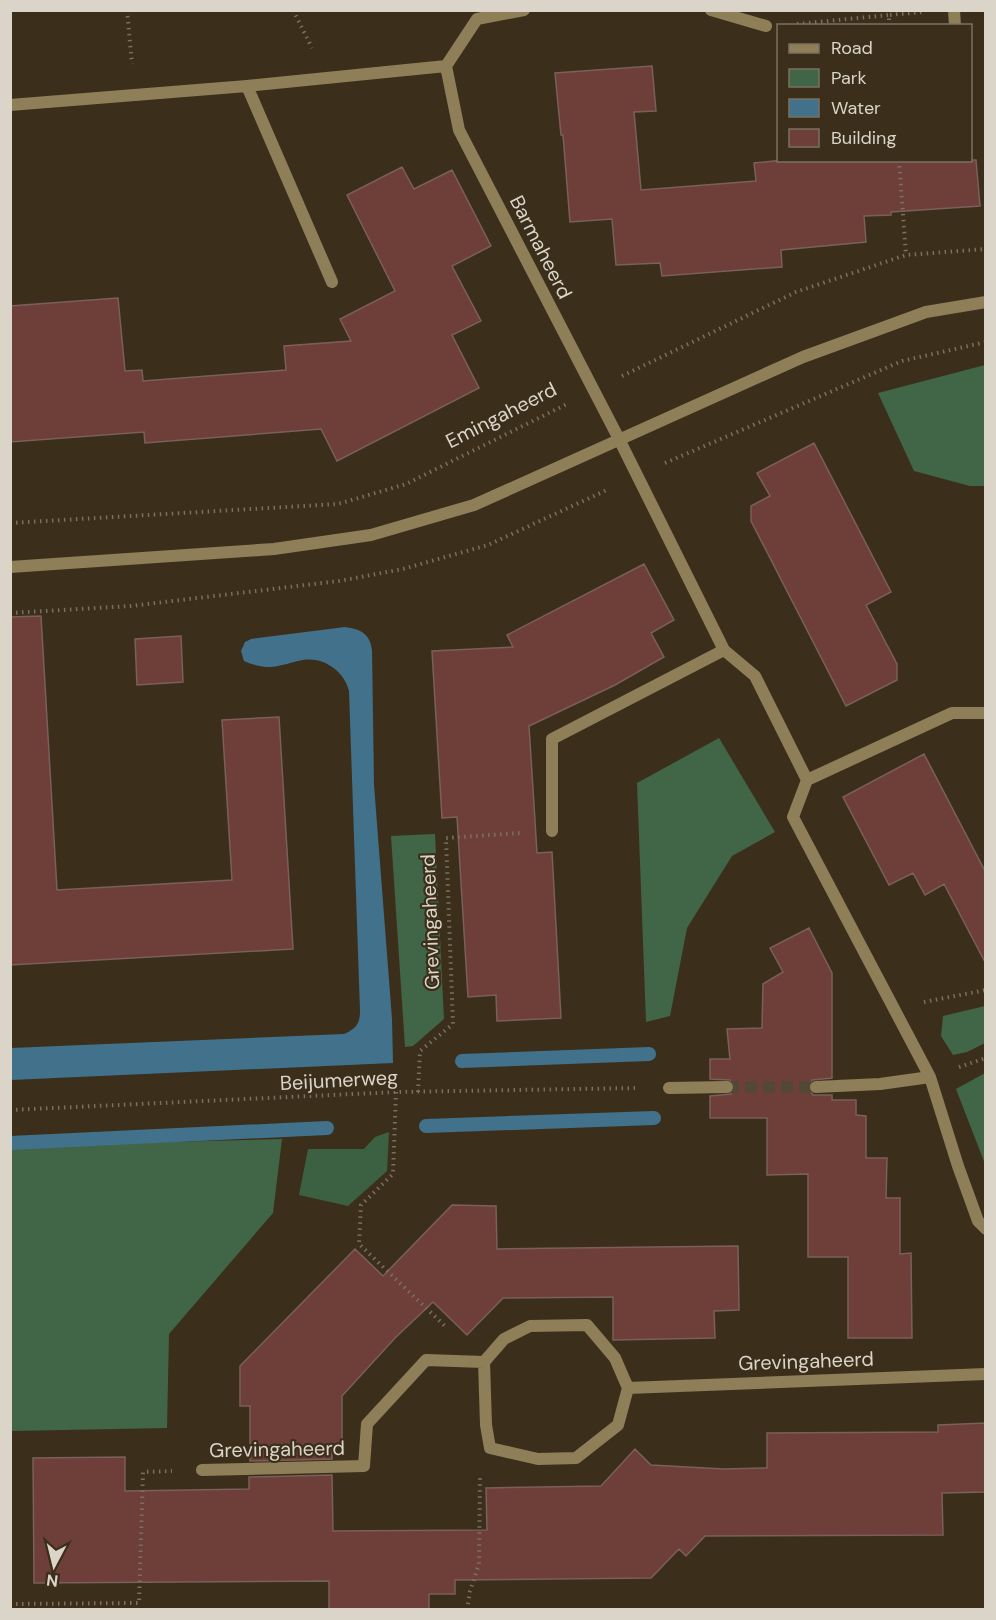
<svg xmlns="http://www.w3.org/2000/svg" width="996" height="1620" viewBox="0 0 996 1620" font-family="'DM Sans',sans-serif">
  <rect width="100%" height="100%" fill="#3b2f1b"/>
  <path fill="#416547" d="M985,365V486H970L914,471L878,393Z
    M719,738L775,832L732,856L687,928L670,1016L646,1022L637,783Z
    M435,834L444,1019L413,1046L405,1047L391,836Z
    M985,1006V1043L967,1052L953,1055L941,1036L943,1016Z
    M985,1073V1164L956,1089Z
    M282,1139L273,1213L169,1334L167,1428L11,1431V1146Z"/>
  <path fill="#3b6142" d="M389,1132L387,1171L348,1206L299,1195L308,1149H364L375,1137Z"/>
  <path fill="#41718b" d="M345,627C361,629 370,634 372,650L374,785L392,1019L393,1063L11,1080V1048L344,1034C355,1029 360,1025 360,1011L349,691C344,671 324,657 303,660C292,662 282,666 271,667C261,667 253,665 244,661L241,651L245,642L251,639Z"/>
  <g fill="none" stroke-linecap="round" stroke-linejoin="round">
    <path stroke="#41718b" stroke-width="14" d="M462,1061L649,1054
      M426,1126L654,1118
      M10,1143L327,1128"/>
  </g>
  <path fill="#6d3f38" stroke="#7b5f5b" stroke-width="1.5" d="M652,66L656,111L634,112L641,190L756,181L754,163L784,160H976L980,206L891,212V215L864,216L866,242L781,250L782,267L662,276L660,263L616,265L612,219L570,222L563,135H561L555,73Z
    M402,167L414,189L452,170L491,246L452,266L481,321L452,335L479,388L337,461L321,429L145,443L144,432L10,442V306L118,298L125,371L142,370L143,381L286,370L284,346L351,341L340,319L395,291L347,195Z
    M814,443L891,592L866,605L897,664V680L846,706L751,521V506L770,496L757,473Z
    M644,564L674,620L651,633L664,657L615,685L529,726L537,853L552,852L561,1018L497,1021L496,995L468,997L457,817L442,818L432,651L513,647L507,635Z
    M41,616L57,890L232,880L222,720L279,717L293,949L10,965V617Z
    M181,636L183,682L137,685L135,639Z
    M924,754L986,873V964L944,884L925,895L913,873L889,885L843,797Z
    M809,928L832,973V1078L812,1080L808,1088L813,1095H832V1100H856V1115L866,1116V1158H887L886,1198H900V1254L911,1253L912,1338H848V1257H808V1174L767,1175V1118H710V1096L731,1094L735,1086L730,1080L710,1079V1059H730L727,1029L762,1028L763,984L783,972L770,948Z
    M452,1205L496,1206L497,1249L738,1246L739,1310L714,1311L715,1338L613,1340V1297L503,1298L467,1335L433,1302L395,1338L342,1396V1446H332V1459L250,1461V1406H240V1366L355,1249L383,1276Z
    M986,1423V1492L942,1493L943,1535L705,1536L686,1556L679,1549L651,1578L455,1580V1594H429V1610H329V1581L34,1583L33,1458L125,1457V1491L249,1489V1477L332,1475L333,1531L487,1530L486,1488L601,1486L635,1449L651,1465L724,1469L767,1468V1433L938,1432V1425Z"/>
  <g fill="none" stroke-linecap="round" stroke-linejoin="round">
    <path stroke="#534835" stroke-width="12" stroke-dasharray="12 6" stroke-linecap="butt" d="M727,1087H816"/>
    <path stroke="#7a7060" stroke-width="4" stroke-dasharray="1.5 4.5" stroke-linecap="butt" d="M127,10L132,64
      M293,10L312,48
      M797,24L889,15
      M889,26V15L922,12
      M899,160L906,255
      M622,376L796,292L906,255L986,249
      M665,463L902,361L986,342
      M10,523L338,504L406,484L567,404
      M10,613L131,606L339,581L403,569L488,545L609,489
      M924,1002L986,990
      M959,1067L986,1058
      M396,1092L393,1174L361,1205L359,1244L447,1328
      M418,1092L420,1051L453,1024L446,838L520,833
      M10,1110L396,1092L638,1088
      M10,1604L139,1603L143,1472L172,1471
      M467,1610L470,1591L479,1564L480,1477"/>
    <path stroke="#8e7f59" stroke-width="12" d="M711,10L766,26
      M954,10L955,26
      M446,66L459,130L619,439L724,650L755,676L807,780L793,817L930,1077L958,1166L978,1221L986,1229
      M247,86L332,282
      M10,105L247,86L446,66L477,19L524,10
      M807,780L952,713H986
      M552,831V739L724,650
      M816,1087L880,1084L930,1077
      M669,1088L727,1087
      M484,1362L486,1425L490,1448L538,1459L576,1458L618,1425L628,1388
      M202,1470L364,1466L367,1424L426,1360L484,1362L504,1339L530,1326L587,1325L615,1358L628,1388L986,1374"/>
    <path stroke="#8e7f59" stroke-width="12" d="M10,567L274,549L371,535L474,505L803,357L926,312L986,302"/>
  </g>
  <g text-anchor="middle" stroke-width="4.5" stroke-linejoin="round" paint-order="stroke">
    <g font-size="20" fill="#dbd4c8" stroke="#3b2f1b">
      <text transform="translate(541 247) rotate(63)" y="7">Barmaheerd</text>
      <text transform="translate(501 415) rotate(-27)" y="7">Emingaheerd</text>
      <text transform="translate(430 922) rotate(-92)" y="7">Grevingaheerd</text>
      <text transform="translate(339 1080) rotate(-3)" y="7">Beijumerweg</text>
      <text transform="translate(806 1361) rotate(-2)" y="7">Grevingaheerd</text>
      <text transform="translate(277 1449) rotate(-1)" y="7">Grevingaheerd</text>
    </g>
  </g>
  <rect width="996" height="1620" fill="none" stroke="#dbd4c8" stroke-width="24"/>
  <rect x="777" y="24" width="195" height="138" fill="#3b2f1b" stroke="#7b7160" stroke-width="1.5"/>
  <rect x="789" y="44" width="30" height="9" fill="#8e7f59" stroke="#7b7160" stroke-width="1.5"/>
  <text x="831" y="54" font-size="18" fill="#dbd4c8">Road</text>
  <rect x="789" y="69" width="30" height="18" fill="#416547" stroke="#7b7160" stroke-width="1.5"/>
  <text x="831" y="84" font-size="18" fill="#dbd4c8">Park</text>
  <rect x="789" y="99" width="30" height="18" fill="#41718b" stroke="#7b7160" stroke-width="1.5"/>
  <text x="831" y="114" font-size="18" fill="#dbd4c8">Water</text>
  <rect x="789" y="129" width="30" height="18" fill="#6d3f38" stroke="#7b7160" stroke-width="1.5"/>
  <text x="831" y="144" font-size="18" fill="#dbd4c8">Building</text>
  <g transform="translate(54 1566) rotate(187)" stroke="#3b2f1b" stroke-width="4.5" paint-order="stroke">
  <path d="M0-4.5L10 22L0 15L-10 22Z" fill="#dbd4c8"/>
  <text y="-9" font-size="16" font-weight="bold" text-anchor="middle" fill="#dbd4c8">N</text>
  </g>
</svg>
